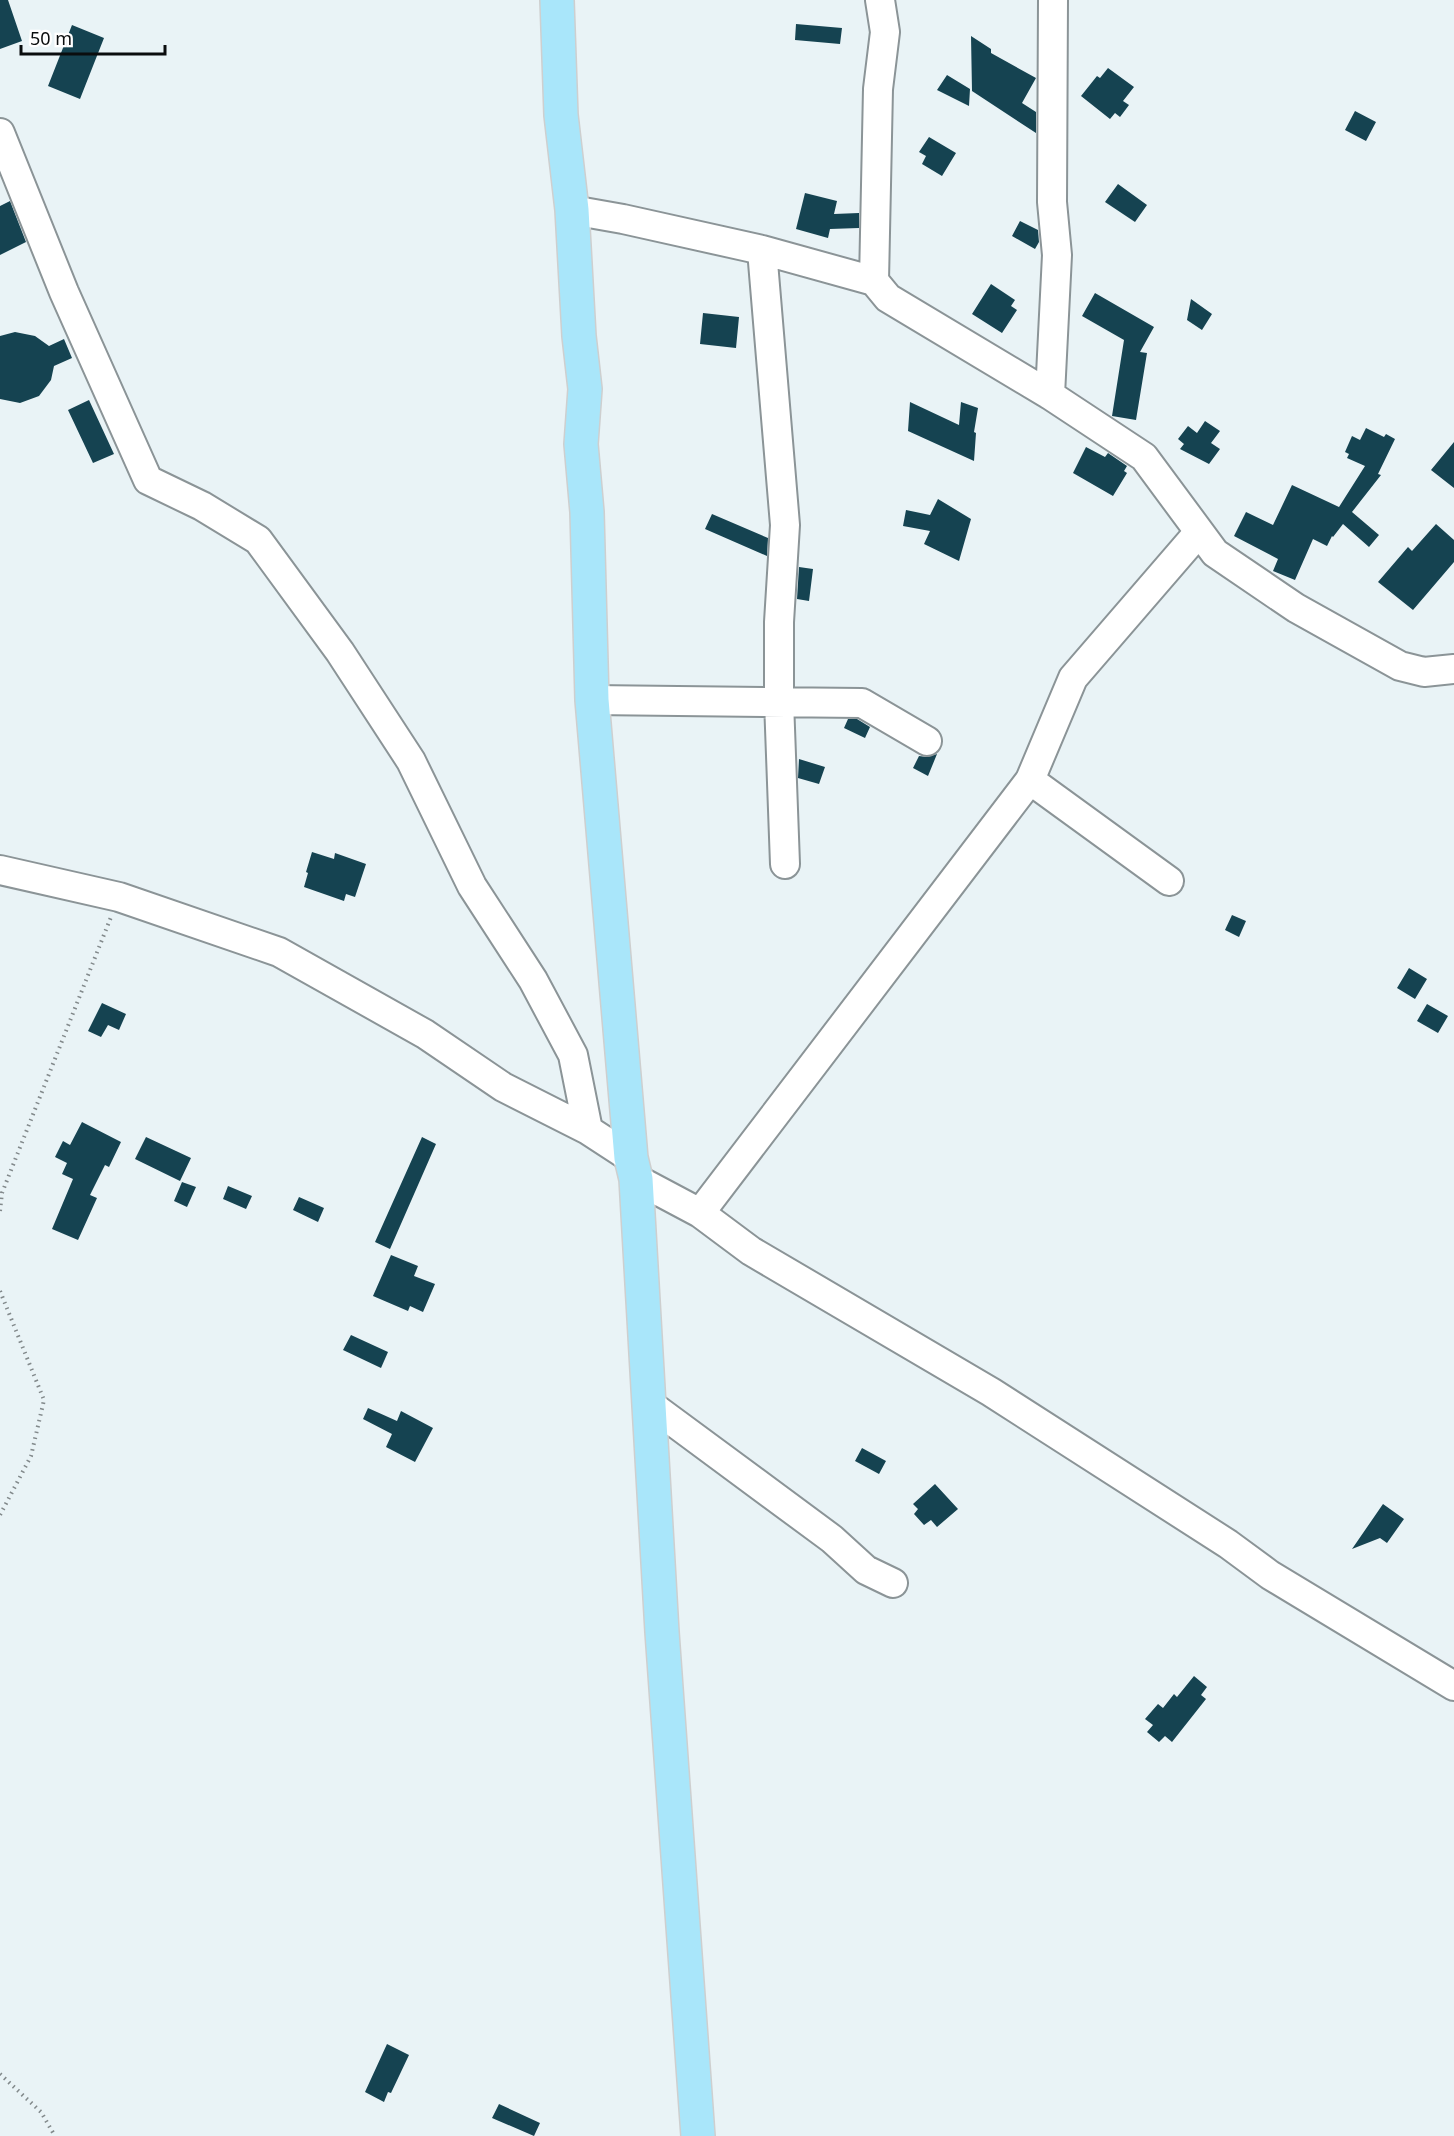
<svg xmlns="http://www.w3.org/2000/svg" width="1454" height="2136" viewBox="0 0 1454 2136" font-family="'Noto Sans',sans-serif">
  <rect width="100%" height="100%" fill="#e9f3f6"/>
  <path fill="#154351" d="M0,0H8L22,41L0,49Z
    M796,24L842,28L840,44L795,40Z
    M72,25L104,38L80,99L48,86Z
    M971,36L991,49V53L1036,78L1022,103L1036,112V133L972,91Z
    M1108,68L1134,87L1123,101L1129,105L1120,117L1115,113L1110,119L1081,96L1097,76L1100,78Z
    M947,75L970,89L969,106L937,90Z
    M1355,111L1376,122L1366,141L1345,130Z
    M929,137L956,153L942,176L922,164L926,156L919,152Z
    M1118,184L1147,205L1135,222L1105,202Z
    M805,193L837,201L834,214L859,213V228L830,229L828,238L796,229Z
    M10,201L26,242L0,255V206Z
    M1020,221L1038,230L1039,242L1035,249L1012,236Z
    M991,284L1015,300L1011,306L1017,310L1002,333L972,314Z
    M1095,293L1154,327L1140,352L1147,353L1136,420L1112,416L1124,340L1082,316Z
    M1191,299L1212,314L1202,330L1187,320Z
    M703,313L739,317L736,348L700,344Z
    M15,332L35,336L49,346L64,339L72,358L54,366L51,380L39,396L20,403L0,399V336Z
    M89,400L114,454L93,463L68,410Z
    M910,402L959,425L961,402L978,408L974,432L976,433L974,461L908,431Z
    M1205,421L1220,431L1211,443L1220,449L1209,464L1180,449L1184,444L1178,439L1188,426L1197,433Z
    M1366,428L1384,437L1386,434L1395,439L1378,474L1381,475L1352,512L1379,535L1369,547L1343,524L1333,537L1332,536L1327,546L1313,539L1295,580L1273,571L1278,559L1234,536L1246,512L1273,525L1292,485L1339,507L1365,466L1347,458L1349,454L1345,452L1352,436L1360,440Z
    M1454,442V488L1431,470Z
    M1086,447L1105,457L1108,453L1127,466L1124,471L1127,473L1113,496L1073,473Z
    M938,499L971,519L959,561L924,544L930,531L903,526L906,510L930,515Z
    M712,514L768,538L767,556L705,529Z
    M1436,524L1454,540V562L1413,610L1378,582L1408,547L1412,551Z
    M799,567L813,569L809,601L797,599Z
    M848,719H857L870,727L865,738L844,728Z
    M937,754L928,776L913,768L919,756L927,757Z
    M799,759L825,767L819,784L798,778Z
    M312,852L334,859L335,853L366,864L355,897L346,894L344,901L304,887L308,873L306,872Z
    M1232,915L1246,921L1239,937L1225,930Z
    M1409,968L1427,979L1415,999L1397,988Z
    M102,1003L126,1014L119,1030L108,1025L101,1037L88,1031Z
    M1427,1004L1448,1016L1438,1033L1417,1021Z
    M82,1122L121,1142L109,1167L105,1165L90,1195L97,1198L78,1240L52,1229L73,1179L62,1174L67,1163L55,1157L63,1141L70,1145Z
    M146,1137L191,1158L180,1181L135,1159Z
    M422,1137L436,1144L390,1249L375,1242Z
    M182,1182L196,1187L187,1207L174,1201Z
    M228,1186L252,1196L246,1209L223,1199Z
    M299,1197L324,1208L318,1222L293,1210Z
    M391,1255L418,1266L414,1276L435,1284L423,1312L410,1306L408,1311L373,1296Z
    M351,1335L388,1352L381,1368L343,1350Z
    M368,1408L397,1421L401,1411L433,1428L415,1462L386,1447L392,1434L363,1419Z
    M862,1448L886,1461L879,1474L855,1461Z
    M935,1484L958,1509L937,1527L931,1520L924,1525L914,1514L918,1509L913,1504Z
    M1383,1504L1404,1519L1387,1543L1380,1538L1352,1549Z
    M1194,1676L1207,1687L1201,1695L1206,1699L1172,1742L1165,1736L1159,1742L1147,1732L1153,1725L1145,1719L1158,1704L1163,1708L1174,1694L1177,1697Z
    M387,2044L409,2055L391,2093L388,2092L384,2102L365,2092Z
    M499,2104L540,2123L534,2136L492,2118Z"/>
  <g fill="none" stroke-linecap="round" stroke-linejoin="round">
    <g stroke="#8b9497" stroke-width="32">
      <path id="minor" d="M0,133L64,292L148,480L202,506L258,540L340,652L411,761L472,886L533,980L573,1055L588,1130L631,1158
        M572,210L623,219L762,250L874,281L888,298L1050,395L1144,457L1215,553L1296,608L1400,666L1424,672L1454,669
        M762,250L785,525L779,622V701L785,864
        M874,281L878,89L885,32L880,0
        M1050,395L1057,255L1052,202L1053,0
        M592,700L862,703L927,741
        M1030,780L1169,881
        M0,870L119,897L279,952L425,1034L503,1087L588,1130
        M636,1179L700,1213L751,1251L991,1392L1228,1544L1270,1575L1454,1686
        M700,1213L1030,780L1073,678L1199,532
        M648,1403L832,1539L866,1570L893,1583"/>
    </g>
    <g stroke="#cecfcf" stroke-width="36">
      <path id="major" d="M557,0L561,115L572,210L579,336L585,389L581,444L587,512L592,700L631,1158L636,1179L662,1632L698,2136"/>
    </g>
    <path stroke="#82898b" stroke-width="4" stroke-dasharray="1.5 4.5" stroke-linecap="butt" d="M0,1211L2,1193L111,917
      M0,1291L44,1400L31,1456L0,1515
      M0,2074L41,2112L55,2136"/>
    <use href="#minor" stroke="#fff" stroke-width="28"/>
    <use href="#major" stroke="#a9e6fa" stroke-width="33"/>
  </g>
  <path d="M21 45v9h144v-9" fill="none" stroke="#0a0d0e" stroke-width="3"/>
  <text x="30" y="45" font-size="18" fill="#0a0d0e" stroke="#ffffff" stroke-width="4.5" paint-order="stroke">50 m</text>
</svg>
